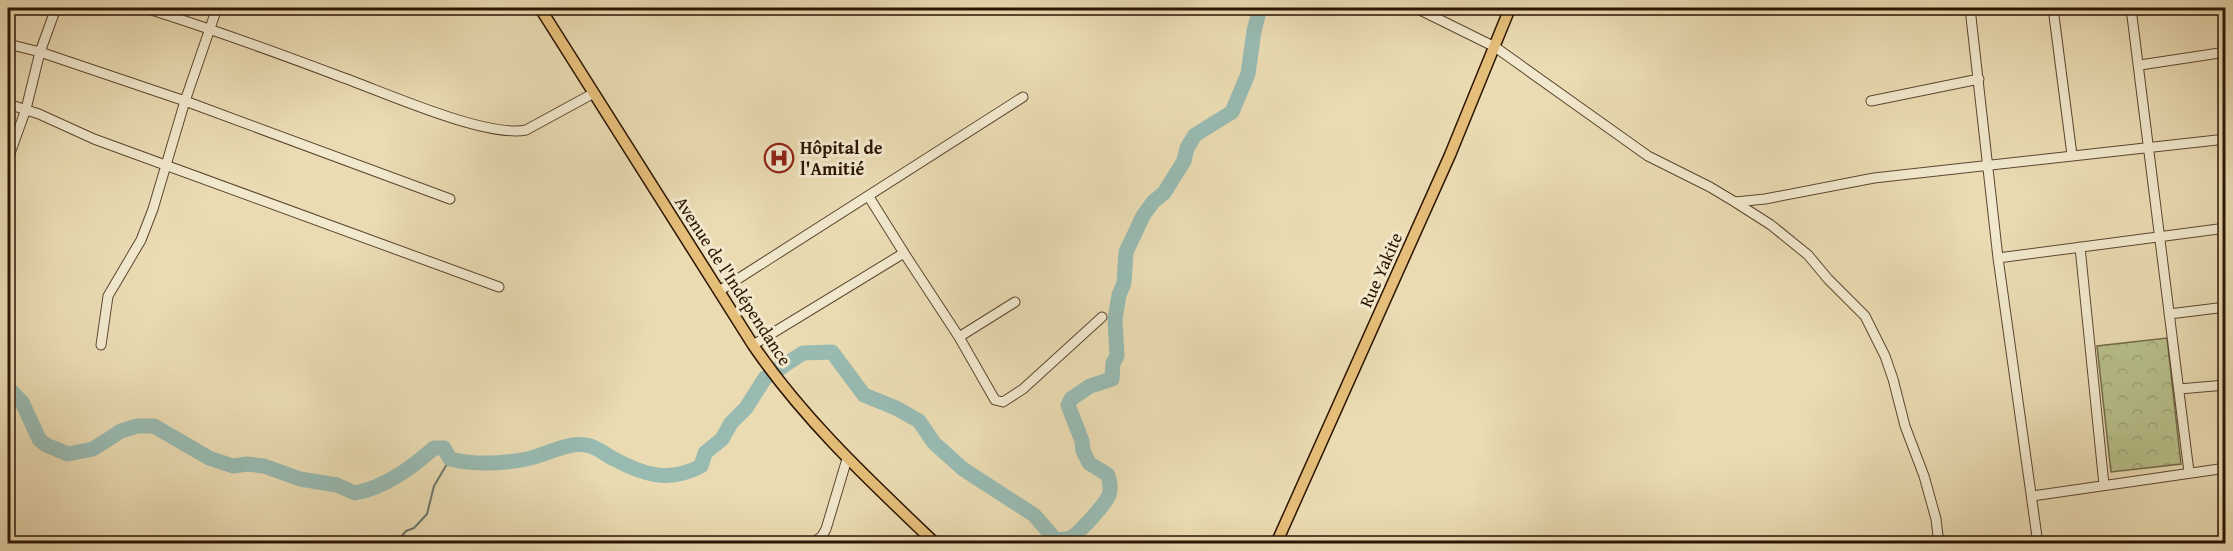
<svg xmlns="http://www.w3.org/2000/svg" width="2233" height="551" viewBox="0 0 2233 551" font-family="'Gentium Book Plus',serif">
  <defs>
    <pattern id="forest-crowns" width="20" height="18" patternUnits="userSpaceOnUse" patternTransform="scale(1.5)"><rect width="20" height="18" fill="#b8c08b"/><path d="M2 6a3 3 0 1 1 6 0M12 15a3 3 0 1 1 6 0" fill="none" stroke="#9ea476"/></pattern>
  </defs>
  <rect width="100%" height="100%" fill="#eadbb2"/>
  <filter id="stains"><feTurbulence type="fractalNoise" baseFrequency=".00333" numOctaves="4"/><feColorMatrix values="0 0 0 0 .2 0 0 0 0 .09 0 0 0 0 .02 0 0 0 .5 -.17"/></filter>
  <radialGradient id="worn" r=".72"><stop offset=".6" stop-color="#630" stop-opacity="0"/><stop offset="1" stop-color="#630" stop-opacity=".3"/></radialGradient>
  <path fill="url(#forest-crowns)" stroke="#726a48" stroke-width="1.5" d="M2167,338L2181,464L2111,472L2097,346Z"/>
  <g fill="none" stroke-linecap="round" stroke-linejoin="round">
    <path stroke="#6d786c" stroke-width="2" d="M395,544L406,531L414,528L427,514L434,486L450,459"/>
    <path stroke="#98bab1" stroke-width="15" d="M8,388L22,402L39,439L46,445L68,454L93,449L121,431L137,426H154L209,458L233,466L247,464L264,466L300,479L337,485L355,493C386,487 411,468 434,448H444L450,459C475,465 501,464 527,459C547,455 569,440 590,446C598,448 606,455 614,459C644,475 669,483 701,466L705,453L722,439L731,423L746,408L765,378L803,353L832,352L864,395L896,408L919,421L934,443L963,469L1034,515L1055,539C1062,540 1068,540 1074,536C1082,529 1105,505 1109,495C1111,489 1110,482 1108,475L1089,463L1083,451L1082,441L1068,405L1071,399L1090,386L1112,379L1113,363L1117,356L1115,319L1119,295L1124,283L1126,252L1143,216L1153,202L1164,193L1184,161L1187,148L1195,135L1232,112L1248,74L1254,31L1260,8"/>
    <g stroke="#5c4630" stroke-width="11">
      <path id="minor" d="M145,8C212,29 278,53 344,78C386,93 486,138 526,130L594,93
        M1416,8L1495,47L1648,156L1710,187L1735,202L1771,225L1808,255L1828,279L1865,316L1885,356L1893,379L1905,426L1924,476L1936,519L1939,544
        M1970,8L1998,258L2038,544
        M2053,8L2072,155
        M2131,8L2189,472
        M8,44L40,52L185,101L450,199
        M2140,65L2226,52
        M1871,101L1979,79
        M8,104L39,114L94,139L499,287
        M8,159L26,109L40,52L56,8
        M869,197L904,253
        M1735,202L1765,199L1874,178L2226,139
        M2080,247L2104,485
        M1998,258L2226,228
        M719,291L1023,97
        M2169,314L2226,307
        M959,337L1015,302
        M101,345L108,296L141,240L153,209L185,101L217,8
        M753,345L904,253L959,337L995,400L1003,402L1023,389L1102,317
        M2179,389L2226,385
        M2032,496L2226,468
        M812,544L822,536L826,529L847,459"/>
    </g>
    <g stroke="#2c1504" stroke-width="13">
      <path id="major" d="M540,8L753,345C804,420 870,481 936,544
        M1276,544L1450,155L1510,8"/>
    </g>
    <use href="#minor" stroke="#f1e8cd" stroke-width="9"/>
    <use href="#major" stroke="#e5be79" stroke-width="10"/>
  </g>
  <defs>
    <g id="hospital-ring" transform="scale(1.5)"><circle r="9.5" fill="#f1e8cd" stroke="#8f2418" stroke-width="1.5"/><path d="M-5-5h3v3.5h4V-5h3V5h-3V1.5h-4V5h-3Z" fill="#8f2418"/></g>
  </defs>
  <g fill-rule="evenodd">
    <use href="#hospital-ring" x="779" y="158"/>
  </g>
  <g text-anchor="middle" stroke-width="6" stroke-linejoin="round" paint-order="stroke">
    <g font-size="18" font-weight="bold" fill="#2c1504" stroke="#f1e8cd" text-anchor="start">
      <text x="800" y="154">Hôpital de<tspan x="800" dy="21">l'Amitié</tspan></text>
    </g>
    <g font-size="18" fill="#2c1504" stroke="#f1e8cd">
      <text transform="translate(1381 270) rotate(-66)" y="6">Rue Yakite</text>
      <text transform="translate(733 281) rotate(57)" y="6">Avenue de l'Indépendance</text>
    </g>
  </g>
  <rect width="2233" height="551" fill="none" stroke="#eadbb2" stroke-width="30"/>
  <rect x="9" y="9" width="2215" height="533" fill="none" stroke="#2c1504" stroke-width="3"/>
  <rect x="15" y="15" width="2203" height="521" fill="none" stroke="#2c1504" stroke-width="1.5"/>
  <rect width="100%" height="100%" filter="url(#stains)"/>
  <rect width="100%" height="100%" fill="url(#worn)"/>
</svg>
